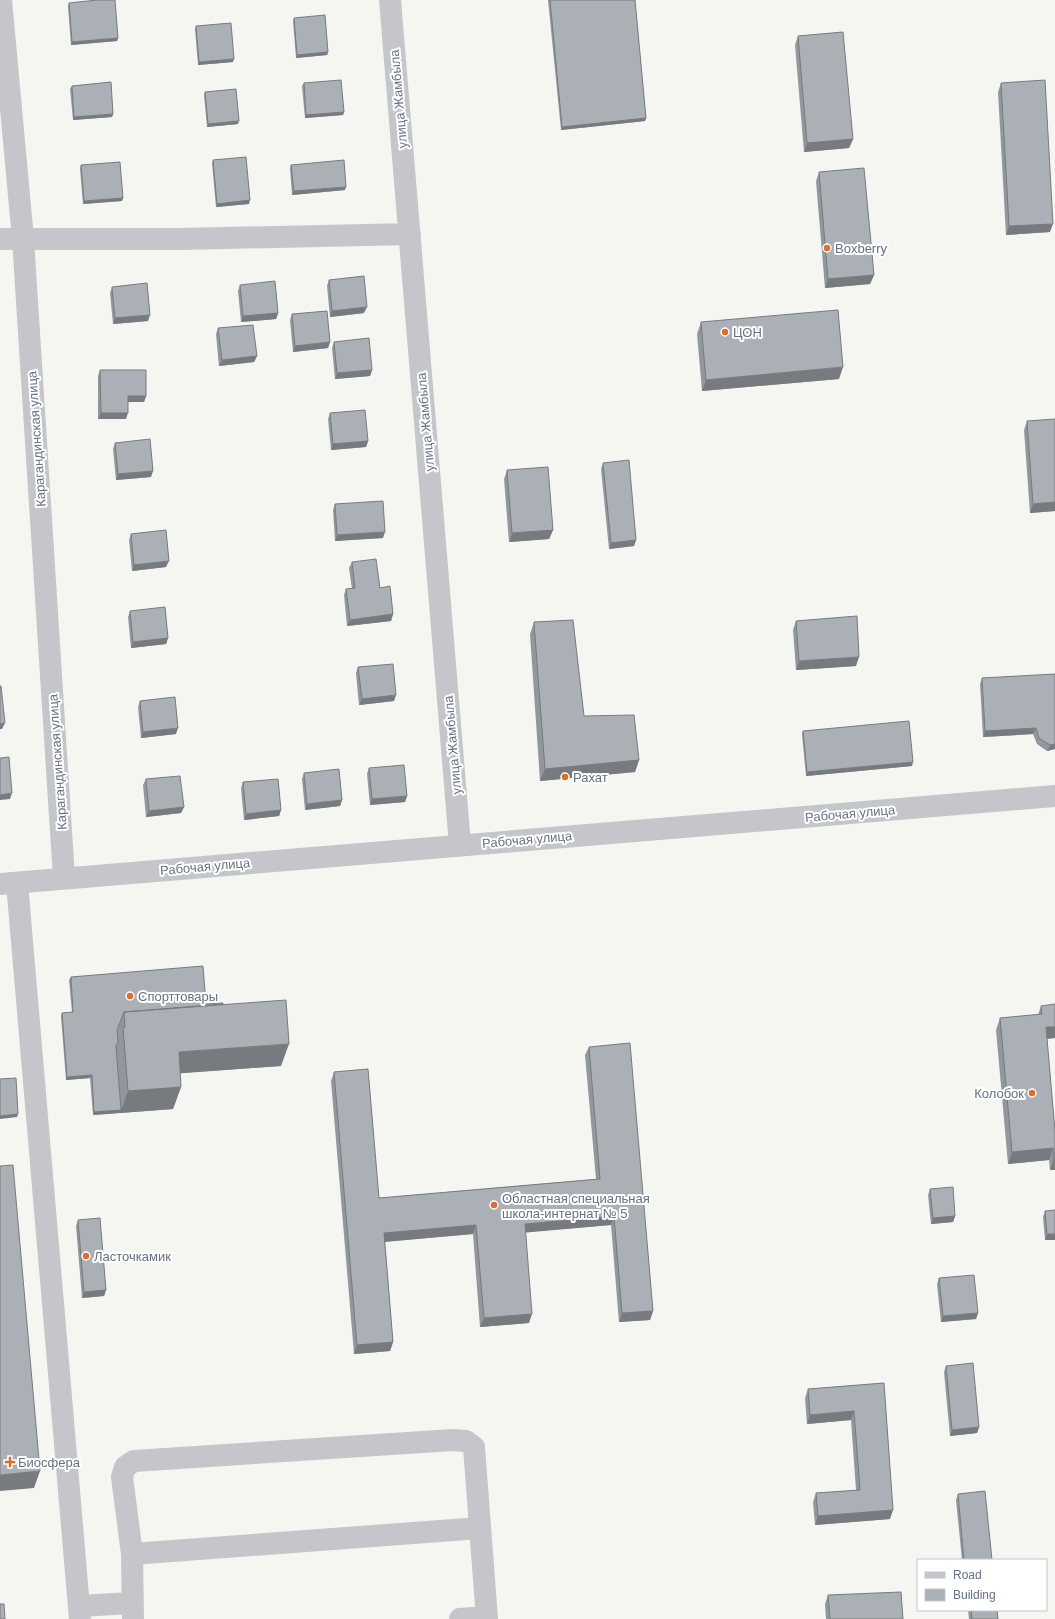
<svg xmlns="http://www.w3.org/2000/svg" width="1055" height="1619" viewBox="0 0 1055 1619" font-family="Arial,sans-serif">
  <rect width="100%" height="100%" fill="#f5f5f2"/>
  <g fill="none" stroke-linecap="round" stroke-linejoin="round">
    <path stroke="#c4c6ca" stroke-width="22" d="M1,0L23,239L64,878
      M390,0L460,845
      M0,239H180L410,234
      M17,883L80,1619
      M0,884L1055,796
      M132,1554L480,1528
      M79,1606L132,1603
      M133,1619L132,1554L122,1477L125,1467L134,1461L453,1440L466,1441L474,1447L487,1619
      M460,1619L487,1617"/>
  </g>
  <path fill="#92979d" d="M548,0H635L646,118L645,121L561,130Z
    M69,3L118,38L117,41L71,45L68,6Z
    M294,18L328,52L327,55L296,58L293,21Z
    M196,26L233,62L198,65L195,29Z
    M798,36L853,139L849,148L804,152L795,45Z
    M304,83L344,112L343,115L305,118L302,86Z
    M1001,83L1050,232L1006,235L998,92Z
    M72,86L113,114L112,117L73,120L70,89Z
    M205,92L238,124L207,127L204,95Z
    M213,160L249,204L216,207L212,163Z
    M81,165L123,198L122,201L83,204L80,168Z
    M291,165L345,190L292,195L290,168Z
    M819,172L874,275L870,284L825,288L816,181Z
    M329,280L364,313L330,317L327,286Z
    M240,285L278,313L276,319L241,322L238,291Z
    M112,287L148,321L113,324L110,293Z
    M292,314L330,342L328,348L293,352L290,320Z
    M701,322L839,379L702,391L697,334Z
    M218,328L257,356L254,362L219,366L216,334Z
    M334,342L372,370L370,376L335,379L332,348Z
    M100,370L146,396L144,402H128L126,419H98V376Z
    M330,413L368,441L366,447L331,450L328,419Z
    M1027,421L1055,511L1030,513L1024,430Z
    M115,443L151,477L116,480L113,449Z
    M603,463L636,540L634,546L609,549L601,469Z
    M507,470L553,530L549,539L509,542L504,479Z
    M335,504L383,538L335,541L333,510Z
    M131,534L166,567L132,571L129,540Z
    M352,562L380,588L393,614L391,621L347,626L344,595L346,589H352L349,568Z
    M130,611L168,638L166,644L131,648L128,617Z
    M796,621L856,666L796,670L793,630Z
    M534,622L584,716L639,760L635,772L540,781L530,634Z
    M358,667L394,701L359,705L356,673Z
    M1055,674V749L1047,751L1037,744L1033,734L983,737L980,684L982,678Z
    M140,701L176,734L141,738L138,707Z
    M803,731L912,766L806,776L802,734Z
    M369,768L407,796L405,802L370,805L367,774Z
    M304,773L342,800L340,806L305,810L302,779Z
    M146,779L184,807L181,813L146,817L143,785Z
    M243,782L281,810L279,816L244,820L241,788Z
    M71,977L206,1004H223L281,1066L180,1073L181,1087L173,1109L93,1115L90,1078L66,1080L61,1016L62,1013L72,1012L69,980Z
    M1041,1006L1055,1038L1047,1039L1055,1131V1170H1050L1049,1160L1008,1164L996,1030L1000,1018L1038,1015Z
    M589,1047L653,1311L650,1320L619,1322L611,1225L525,1232L529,1323L480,1327L473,1234L385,1242L393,1342L390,1351L354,1354L331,1081L334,1072L379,1198L596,1179L585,1055Z
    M930,1189L955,1216L953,1222L931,1224L928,1195Z
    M1055,1210V1240H1045L1043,1217L1045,1211Z
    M78,1220L106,1290L104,1296L82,1298L76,1226Z
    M939,1278L978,1313L976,1319L941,1322L937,1284Z
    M946,1366L979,1427L977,1433L950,1436L944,1372Z
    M884,1383L890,1519L815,1525L813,1502L816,1493L856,1490L851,1420L807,1424L805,1398L808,1389Z
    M958,1494L992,1560H962L956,1500Z
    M828,1595L903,1619H826L825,1604Z
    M968,1610H997L998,1619H969Z"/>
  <path fill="#777b7f" d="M118,38L117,41L71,45L72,42Z
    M328,52L327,55L296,58L297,55Z
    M234,59L233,62L198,65L199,62Z
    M344,112L343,115L305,118L306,115Z
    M113,114L112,117L73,120L74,117Z
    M646,118L645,121L561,130L562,127Z
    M239,121L238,124L207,127L208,124Z
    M853,139L849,148L804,152L807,143Z
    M346,187L345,190L292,195L294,191Z
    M123,198L122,201L83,204L84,201Z
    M250,200L249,204L216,207L217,204Z
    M1053,224L1050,232L1006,235L1009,226Z
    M874,275L870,284L825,288L828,279Z
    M367,307L364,313L330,317L332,311Z
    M278,313L276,319L241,322L243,316Z
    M150,315L148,321L113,324L115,318Z
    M330,342L328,348L293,352L295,346Z
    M257,356L254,362L219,366L222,360Z
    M843,367L839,379L702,391L706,380Z
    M372,370L370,376L335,379L337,373Z
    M128,396H146L144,402H126Z
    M101,413H128L126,419H98Z
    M368,441L366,447L331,450L333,444Z
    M153,471L151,477L116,480L118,474Z
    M1055,502V511L1030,513L1033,504Z
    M553,530L549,539L509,542L512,533Z
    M385,532L383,538L335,541L337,535Z
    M636,540L634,546L609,549L611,543Z
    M169,561L166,567L132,571L134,565Z
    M393,614L391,621L347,626L350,620Z
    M168,638L166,644L131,648L133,642Z
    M859,657L856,666L796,670L799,661Z
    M396,695L394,701L359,705L362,699Z
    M5,723L2,729H0V724Z
    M178,728L176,734L141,738L143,732Z
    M1036,728L1033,734L983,737L985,731Z
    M1055,744V749L1047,751L1050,745Z
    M639,760L635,772L540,781L545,769Z
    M913,762L912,766L806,776L807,772Z
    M12,793L10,799L0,800V795Z
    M407,796L405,802L370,805L372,799Z
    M342,800L340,806L305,810L307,804Z
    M184,807L181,813L146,817L149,811Z
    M281,810L279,816L244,820L246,814Z
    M1046,1027H1055V1038L1042,1039Z
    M289,1044L281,1066L171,1074L179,1052Z
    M92,1075L90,1078L66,1080L67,1077Z
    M181,1087L173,1109L120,1113L128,1091Z
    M121,1110L120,1113L93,1115L94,1112Z
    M18,1114L17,1117L0,1119V1116Z
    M1053,1148L1049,1160L1008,1164L1012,1152Z
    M1054,1159H1055V1170H1050Z
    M614,1216L611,1225L521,1233L525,1224Z
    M955,1216L953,1222L931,1224L933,1218Z
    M476,1225L473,1234L381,1242L384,1233Z
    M1047,1234H1055V1240H1045Z
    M106,1290L104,1296L82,1298L84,1292Z
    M653,1311L650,1320L619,1322L622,1313Z
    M978,1313L976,1319L941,1322L943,1316Z
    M532,1314L529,1323L480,1327L484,1318Z
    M393,1342L390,1351L354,1354L357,1345Z
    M854,1411L851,1420L807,1424L810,1415Z
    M979,1427L977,1433L950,1436L952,1430Z
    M40,1471L34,1488L0,1491V1475Z
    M893,1510L890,1519L815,1525L818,1516Z"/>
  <path fill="#aab0b6" stroke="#777b7f" d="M97,0H115L118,38L72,42L69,3Z
    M550,0H635L646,118L562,127Z
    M325,15L328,52L297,55L294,18Z
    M231,23L234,59L199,62L196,26Z
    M843,32L853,139L807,143L798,36Z
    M341,80L344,112L306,115L304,83Z
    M1045,80L1053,224L1009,226L1001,83Z
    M111,82L113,114L74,117L72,86Z
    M236,89L239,121L208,124L205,92Z
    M246,157L250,200L217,204L213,160Z
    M344,160L346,187L294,191L291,165Z
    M120,162L123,198L84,201L81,165Z
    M864,168L874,275L828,279L819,172Z
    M364,276L367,307L332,311L329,280Z
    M275,281L278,313L243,316L240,285Z
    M147,283L150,315L115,318L112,287Z
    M838,310L843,367L706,380L701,322Z
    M327,311L330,342L295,346L292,314Z
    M253,325L257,356L222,360L218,328Z
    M369,338L372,370L337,373L334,342Z
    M100,370H146V396H128V413H101Z
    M365,410L368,441L333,444L330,413Z
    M1055,419V502L1033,504L1027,421Z
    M150,439L153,471L118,474L115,443Z
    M629,460L636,540L611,543L603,463Z
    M548,467L553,530L512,533L507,470Z
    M383,501L385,532L337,535L335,504Z
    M166,530L169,561L134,565L131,534Z
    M376,559L380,588L390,586L393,614L350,620L346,589L355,588L352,562Z
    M165,607L168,638L133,642L130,611Z
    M857,616L859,657L799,661L796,621Z
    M573,620L584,716L634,715L639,760L545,769L534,622Z
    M393,664L396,695L362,699L358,667Z
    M1055,674V744L1050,745L1039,738L1036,728L985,731L982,678Z
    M0,686H1L5,723L0,724Z
    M175,697L178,728L143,732L140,701Z
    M909,721L913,762L807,772L803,731Z
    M9,757L12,793L0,795V758Z
    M404,765L407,796L372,799L369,768Z
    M339,769L342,800L307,804L304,773Z
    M180,776L184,807L149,811L146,779Z
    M278,779L281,810L246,814L243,782Z
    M203,966L206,1004L223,1003V1004L124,1012L117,1030L118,1042L116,1046L121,1110L94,1112L92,1075L67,1077L62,1013L73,1012L71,977Z
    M286,1000L289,1044L179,1052L181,1087L128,1091L123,1027H125L124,1012Z
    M1055,1004V1027H1046L1055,1131V1159H1054L1053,1148L1012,1152L1000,1018L1042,1014L1041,1006Z
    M630,1043L653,1311L622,1313L614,1216L525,1224L532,1314L484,1318L476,1225L384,1233L393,1342L357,1345L334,1072L368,1069L379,1198L600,1179L589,1047Z
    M16,1078L18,1114L0,1116V1079Z
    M13,1165L40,1471L0,1475V1166Z
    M953,1187L955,1216L933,1218L930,1189Z
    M1055,1210V1234H1047L1045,1211Z
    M100,1218L106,1290L84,1292L78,1220Z
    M974,1275L978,1313L943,1316L939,1278Z
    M973,1363L979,1427L952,1430L946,1366Z
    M884,1383L893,1510L818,1516L816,1493L860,1490L854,1411L810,1415L808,1389Z
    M985,1491L992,1560H964L958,1494Z
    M901,1592L903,1619H830L828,1595Z
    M0,1604H4L5,1619H0Z
    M971,1610H997L998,1619H972Z"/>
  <g fill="#d86f2f" stroke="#fff" stroke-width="1.5">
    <circle cx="827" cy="248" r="4"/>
    <circle cx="725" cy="332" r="4"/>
    <circle cx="565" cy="777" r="4"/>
    <circle cx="130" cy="996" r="4"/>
    <circle cx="1032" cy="1093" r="4"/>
    <circle cx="494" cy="1205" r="4"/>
    <circle cx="86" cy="1256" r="4"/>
    <path d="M8 1456h4v4h4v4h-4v4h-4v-4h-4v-4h4z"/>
  </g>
  <g text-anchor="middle" stroke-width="4" stroke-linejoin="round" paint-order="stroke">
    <g font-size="13" fill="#667181" stroke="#fff">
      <text transform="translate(398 99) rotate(-95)" y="5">улица Жамбыла</text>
      <text transform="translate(425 422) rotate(-95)" y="5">улица Жамбыла</text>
      <text transform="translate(36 439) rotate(-94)" y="5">Карагандинская улица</text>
      <text transform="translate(452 745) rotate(-95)" y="5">улица Жамбыла</text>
      <text transform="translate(57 762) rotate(-94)" y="5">Карагандинская улица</text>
      <text transform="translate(850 813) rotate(-5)" y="5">Рабочая улица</text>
      <text transform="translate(527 839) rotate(-5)" y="5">Рабочая улица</text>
      <text transform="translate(205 866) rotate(-5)" y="5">Рабочая улица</text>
    </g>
    <g font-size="13" fill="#667181" stroke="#fff" text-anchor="start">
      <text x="835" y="253">Boxberry</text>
      <text x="733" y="337">ЦОН</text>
      <text x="573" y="782">Рахат</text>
      <text x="138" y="1001">Спорттовары</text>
      <text x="1024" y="1098" text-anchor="end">Колобок</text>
      <text x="502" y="1203">Областная специальная<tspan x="502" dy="15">школа-интернат № 5</tspan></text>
      <text x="94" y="1261">Ласточкамик</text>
      <text x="18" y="1467">Биосфера</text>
    </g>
  </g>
  <rect x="917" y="1559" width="130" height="52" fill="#ffffff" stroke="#c2c6cd"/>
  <rect x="925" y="1572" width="20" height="6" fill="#c4c6ca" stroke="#c2c6cd"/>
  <text x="953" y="1579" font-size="12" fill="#667181">Road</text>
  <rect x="925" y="1589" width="20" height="12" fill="#aab0b6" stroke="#c2c6cd"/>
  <text x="953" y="1599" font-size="12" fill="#667181">Building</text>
</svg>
